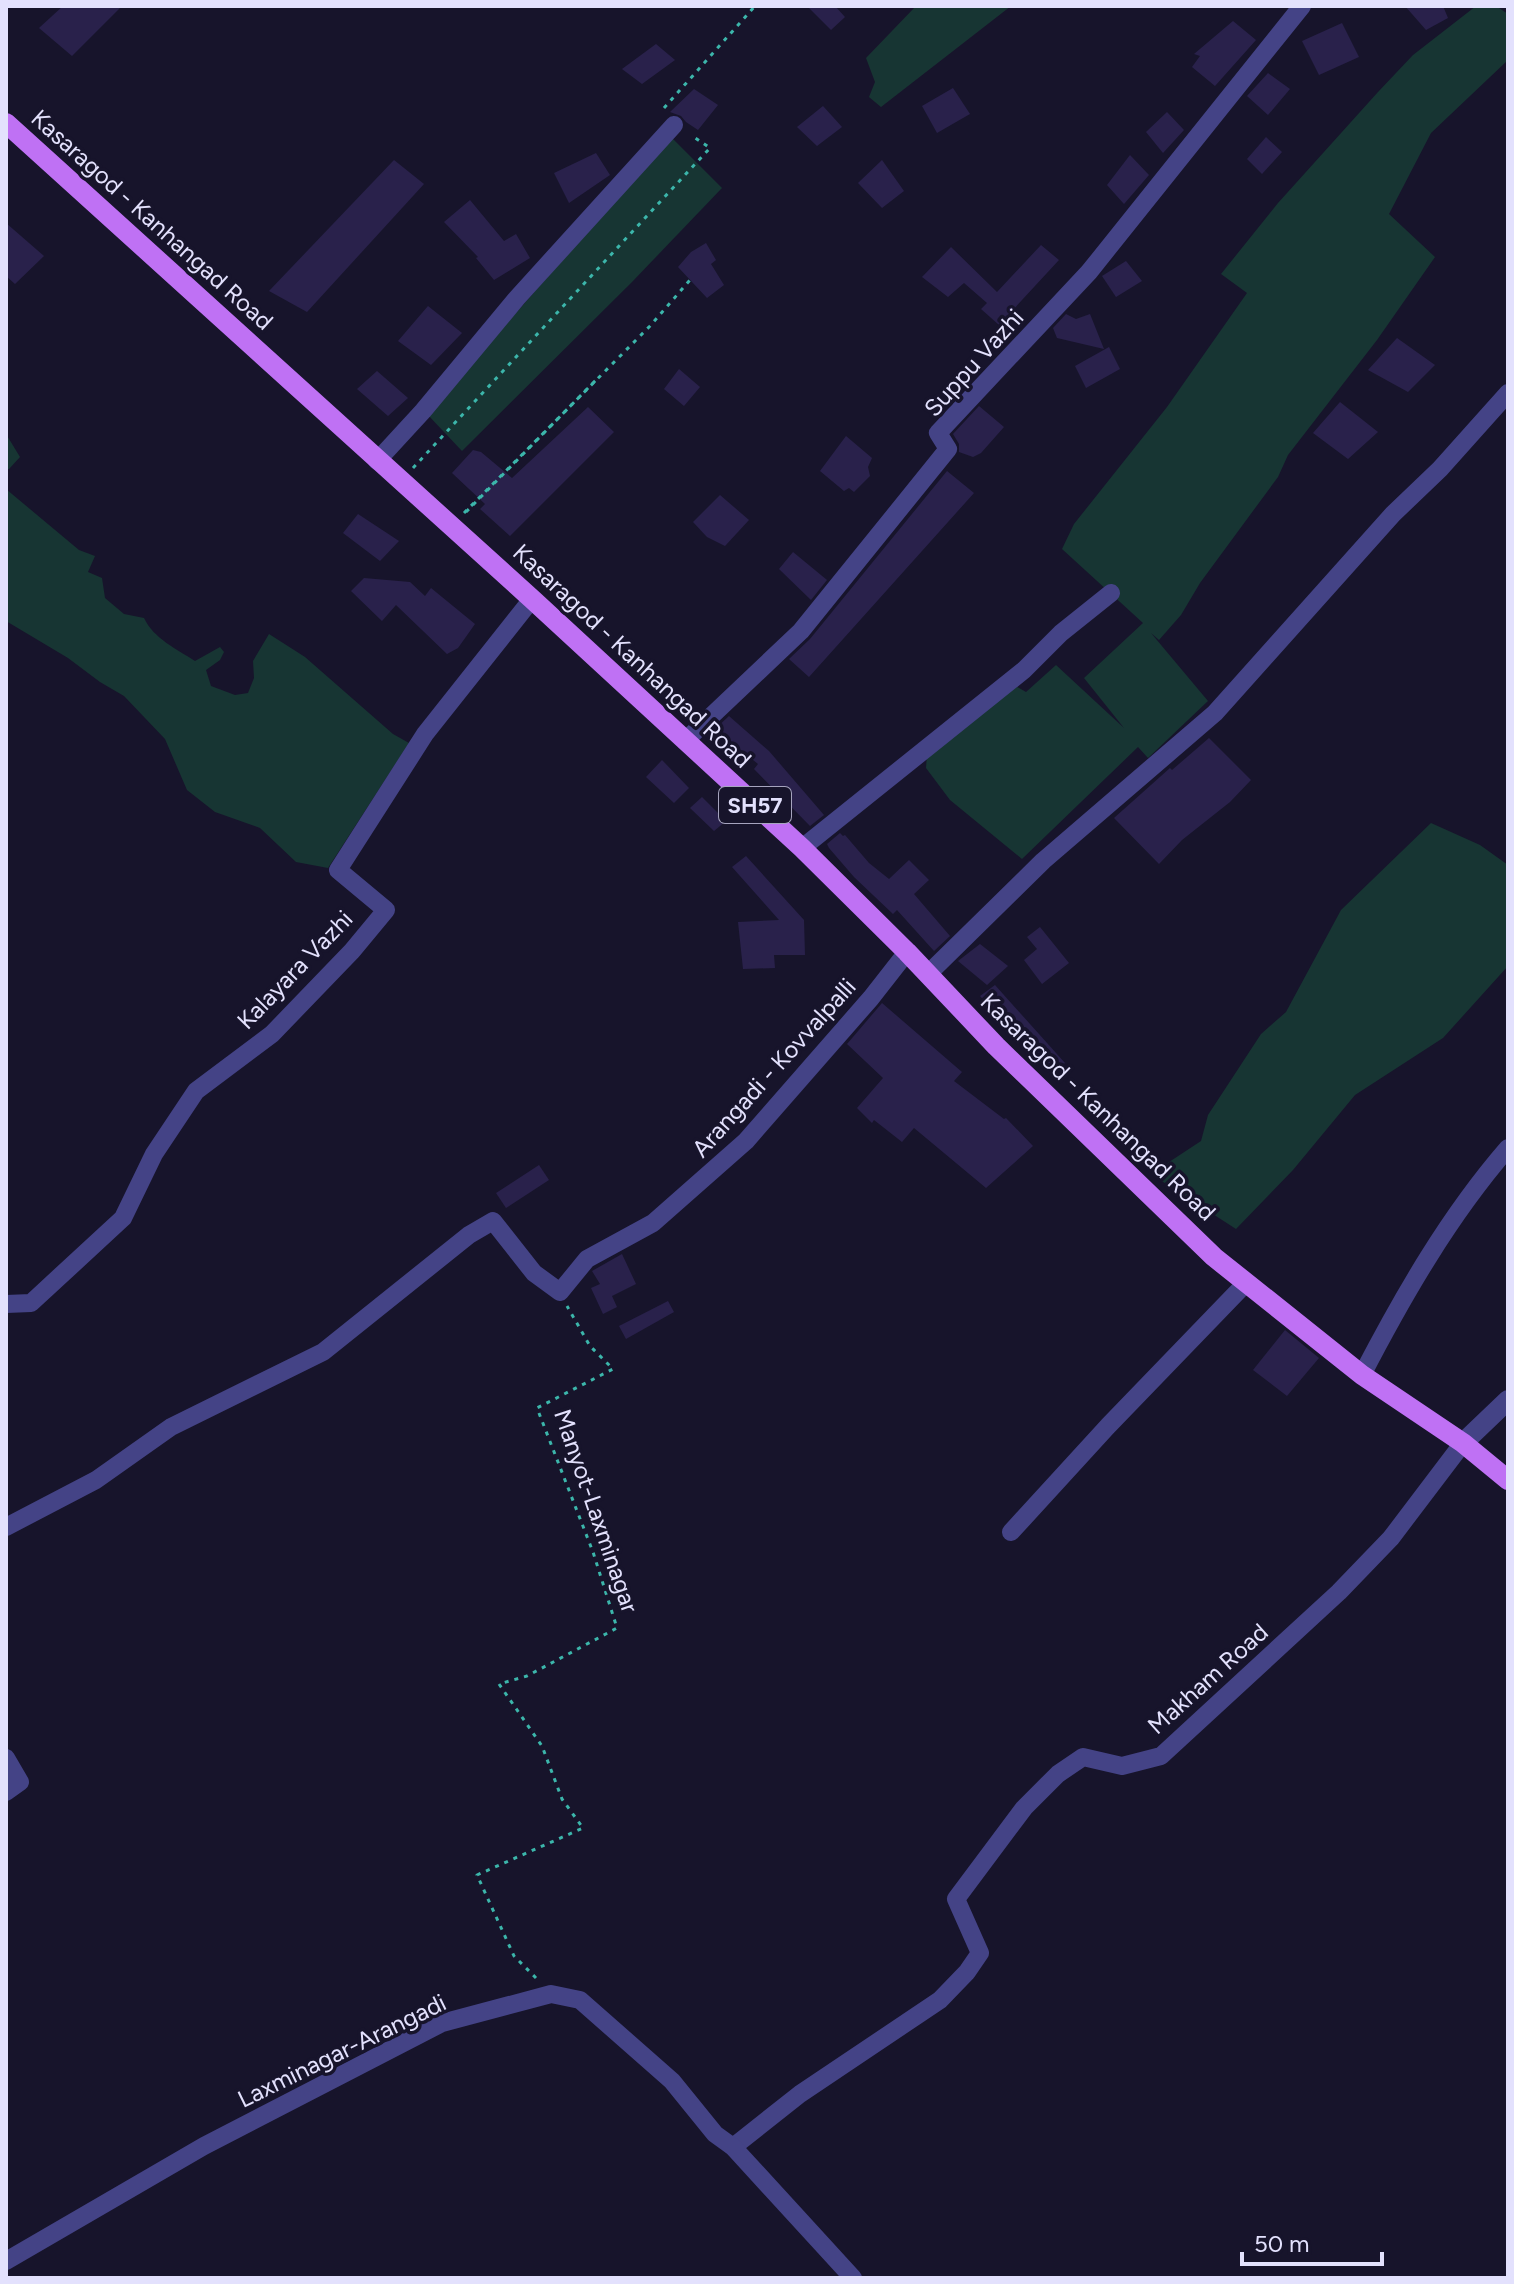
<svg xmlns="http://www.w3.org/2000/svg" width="1514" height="2284" viewBox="0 0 1514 2284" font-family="Figtree,sans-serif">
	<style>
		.green { fill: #173533 }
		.building { fill: #29214b }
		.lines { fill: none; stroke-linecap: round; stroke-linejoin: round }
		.path { stroke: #3cb6ab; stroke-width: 3; stroke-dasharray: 4 6; stroke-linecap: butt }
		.minor { stroke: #444386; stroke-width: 18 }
		.tertiary { stroke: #444386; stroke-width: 20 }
		.primary { stroke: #bf71f4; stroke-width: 20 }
		.labels { text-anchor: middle; stroke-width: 7; stroke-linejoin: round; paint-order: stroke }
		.shield { fill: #17142b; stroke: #a6a4be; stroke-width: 2 }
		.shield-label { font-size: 22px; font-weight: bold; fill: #e3e1fd }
		.street-label { font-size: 24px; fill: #e3e1fd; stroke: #17142b }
	</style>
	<rect width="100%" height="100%" fill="#17142b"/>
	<!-- green -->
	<g class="green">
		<polygon points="916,6 1011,6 881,107 869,97 875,82 866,58"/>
		<polygon points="1476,6 1496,6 1508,14 1508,60 1431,133 1389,214 1435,257 1377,340 1288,455 1278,477 1200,583 1181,615 1159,640 1151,633 1208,701 1148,758 1138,747 1022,859 950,800 926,768 927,754 1014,685 1026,692 1056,665 1124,728 1084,678 1143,623 1062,549 1074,524 1167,407 1247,293 1221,274 1278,203 1378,92 1413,55"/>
		<polygon points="671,137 722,188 632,282 462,451 427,414"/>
		<polygon points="6,434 20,457 9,469 6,469"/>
		<path d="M6,489L79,550L95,556L88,572L102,578L105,598L124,614L144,618C154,639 177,649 195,661L220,647L224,652L220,660L206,670L211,686L235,695L248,693L254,678L253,661L269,634L305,657L393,734L409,743L328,868L296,862L260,828L215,812L187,790L165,739L124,696L100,682L68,658L6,621Z"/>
		<polygon points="1431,823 1480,845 1508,865 1508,966 1443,1038 1355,1095 1293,1170 1236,1229 1157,1178 1163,1166 1201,1141 1208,1115 1261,1034 1286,1012 1341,910"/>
	</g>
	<!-- building -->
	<g class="building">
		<polygon points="63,6 122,6 72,56 39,28"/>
		<polygon points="807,6 835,6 845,17 831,30"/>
		<polygon points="1405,6 1443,6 1448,18 1426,30"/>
		<polygon points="1233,21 1256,40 1215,86 1192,67 1200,56 1194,54"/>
		<polygon points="1342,23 1359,57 1319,75 1302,41"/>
		<polygon points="656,44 675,60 642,84 622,69"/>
		<polygon points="1268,73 1290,89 1268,115 1247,96"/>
		<polygon points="953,88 970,114 937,133 922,106"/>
		<polygon points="694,89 718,105 698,130 686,122 681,116 670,112"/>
		<polygon points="823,106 842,127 817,146 797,127"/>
		<polygon points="1167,112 1184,130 1163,153 1146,132"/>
		<polygon points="1266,137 1282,152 1262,174 1247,159"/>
		<polygon points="596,153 610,175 569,203 554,173"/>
		<polygon points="1130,155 1149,175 1124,204 1107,185"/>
		<polygon points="394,160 424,184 307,312 269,291"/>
		<polygon points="882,160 904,191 882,208 858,183"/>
		<polygon points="470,200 504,241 516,234 530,258 494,280 476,258 478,257 444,222"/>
		<polygon points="6,223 44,256 15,284 6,276"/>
		<polygon points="706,243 716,260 711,264 724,285 707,298 678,267 691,252"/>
		<polygon points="1041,245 1059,260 999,325 981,309 987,303 964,283 948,297 922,277 951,247 997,292"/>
		<polygon points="1126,261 1142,281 1116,297 1102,276"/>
		<polygon points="428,306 462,333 431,365 398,341"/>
		<polygon points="1066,314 1076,319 1090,314 1104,349 1057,338 1053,328"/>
		<polygon points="1397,338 1435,365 1408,392 1368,370"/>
		<polygon points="1109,347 1120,369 1086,388 1075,366"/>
		<polygon points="679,369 700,387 684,406 664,389"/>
		<polygon points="377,371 408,398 388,416 357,389"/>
		<polygon points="1340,402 1378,432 1348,459 1313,433"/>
		<polygon points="979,406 1004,427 981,453 973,457 959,452 959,444 953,434"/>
		<polygon points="588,407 614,432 510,536 480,509 485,504 452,473 473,450 481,452 512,478"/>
		<polygon points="846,436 872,458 868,467 870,476 854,492 849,488 844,491 820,471"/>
		<polygon points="947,471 974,493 809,677 789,659 810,639"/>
		<polygon points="720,495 749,520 725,546 707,537 693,522"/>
		<polygon points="358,514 399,541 380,561 343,533"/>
		<polygon points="793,552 827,580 811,600 779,569"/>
		<polygon points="364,578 410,582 425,596 431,588 475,624 458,648 447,654 396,605 382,621 351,591"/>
		<polygon points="729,716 769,751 824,815 810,826 754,769 758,764 715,729"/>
		<polygon points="1209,738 1251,780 1230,802 1182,840 1159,864 1114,818 1170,768 1172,770"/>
		<polygon points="662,760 689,788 674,803 646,777"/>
		<polygon points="702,797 726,821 714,831 690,808"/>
		<polygon points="840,833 843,836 845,835 869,863 889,879 909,860 929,880 914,894 950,936 934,951 897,910 893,914 854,877 829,848 827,844"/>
		<polygon points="746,856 804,920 805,955 774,955 775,968 743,969 738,922 779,920 732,867"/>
		<polygon points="1040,927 1069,963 1042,984 1024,960 1037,949 1027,937"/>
		<polygon points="980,944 1008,966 987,985 958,961"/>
		<polygon points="995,985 1065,1063 1051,1074 980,996"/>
		<polygon points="882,1003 962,1072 954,1081 1004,1119 1006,1118 1033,1146 986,1188 914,1128 902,1142 874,1120 872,1123 857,1108 883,1078 847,1044"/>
		<polygon points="539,1165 549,1180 506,1208 496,1193"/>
		<polygon points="622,1254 636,1284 612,1296 617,1307 603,1314 591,1288 600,1284 592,1271"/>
		<polygon points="668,1301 674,1312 626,1339 619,1326"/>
		<polygon points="1285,1330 1319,1358 1287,1396 1253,1370"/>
	</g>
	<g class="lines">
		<!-- path -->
		<g class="path">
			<polyline points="664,108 755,6"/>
			<polyline points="413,468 710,148 691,135"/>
			<polyline points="466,512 597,379"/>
			<polyline points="464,513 650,326 690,280"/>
			<polyline points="536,1978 514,1956 477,1875 583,1828 562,1799 542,1746 499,1684 527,1676 617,1628 593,1552 537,1408 613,1369 590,1346 567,1306"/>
		</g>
		<!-- minor -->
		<g class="minor">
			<polyline points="377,461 423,411 517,298 674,125"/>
			<polyline points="685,741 801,631 948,449 938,433 1089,272 1302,6"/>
			<polyline points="802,848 1024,670 1061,633 1111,593"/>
			<polyline points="928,974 1043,861 1215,713 1393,514 1440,469 1508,393"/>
			<polyline points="6,1304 31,1303 123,1218 154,1154 196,1091 272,1034 352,951 386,910 338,870 425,734 532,599"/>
			<path d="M1362,1375C1403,1296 1449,1216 1508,1148"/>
			<polyline points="6,1527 96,1480 171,1427 323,1352 469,1235 493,1221 534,1273 560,1292 587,1259 653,1223 746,1141 871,998 907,952"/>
			<polyline points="1011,1532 1108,1426 1246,1283"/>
			<polyline points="6,1758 20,1782 6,1792"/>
			<polyline points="733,2147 800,2094 940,2000 967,1972 980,1953 956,1899 1024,1808 1058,1774 1083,1757 1122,1766 1161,1756 1339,1592 1391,1538 1463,1443"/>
			<polyline points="6,2261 204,2146 442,2023 551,1994 580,2000 672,2081 715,2134 733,2147 853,2278"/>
		</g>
		<!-- tertiary -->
		<polyline class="tertiary" points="1463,1443 1508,1400"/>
		<!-- primary -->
		<polyline class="primary" points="6,123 532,599 802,848 907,952 996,1046 1214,1257 1362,1375 1463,1443 1508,1480"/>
	</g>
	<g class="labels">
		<!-- shield labels -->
		<rect class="shield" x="719" y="787" width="72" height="36" rx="6"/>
		<g class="shield-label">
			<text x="755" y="813">SH57</text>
		</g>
		<!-- street labels -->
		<g class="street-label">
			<text transform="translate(152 220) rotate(42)" y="8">Kasaragod - Kanhangad Road</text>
			<text transform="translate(974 363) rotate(-48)" y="8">Suppu Vazhi</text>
			<text transform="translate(632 656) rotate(43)" y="8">Kasaragod - Kanhangad Road</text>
			<text transform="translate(295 970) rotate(-46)" y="8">Kalayara Vazhi</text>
			<text transform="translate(774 1068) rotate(-48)" y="8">Arangadi - Kovvalpalli</text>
			<text transform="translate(1098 1107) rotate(44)" y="8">Kasaragod - Kanhangad Road</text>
			<text transform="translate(596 1511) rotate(71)" y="8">Manyot-Laxminagar</text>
			<text transform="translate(1208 1679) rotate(-42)" y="8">Makham Road</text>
			<text transform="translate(342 2051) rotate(-26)" y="8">Laxminagar-Arangadi</text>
		</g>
	</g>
	<!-- border -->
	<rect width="1514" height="2284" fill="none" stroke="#e3e1fd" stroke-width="16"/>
	<!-- scale -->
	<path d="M1242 2252v12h140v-12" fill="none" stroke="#e3e1fd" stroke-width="4"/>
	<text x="1254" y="2252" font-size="24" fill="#e3e1fd" stroke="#17142b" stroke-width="6" paint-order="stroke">50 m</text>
</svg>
